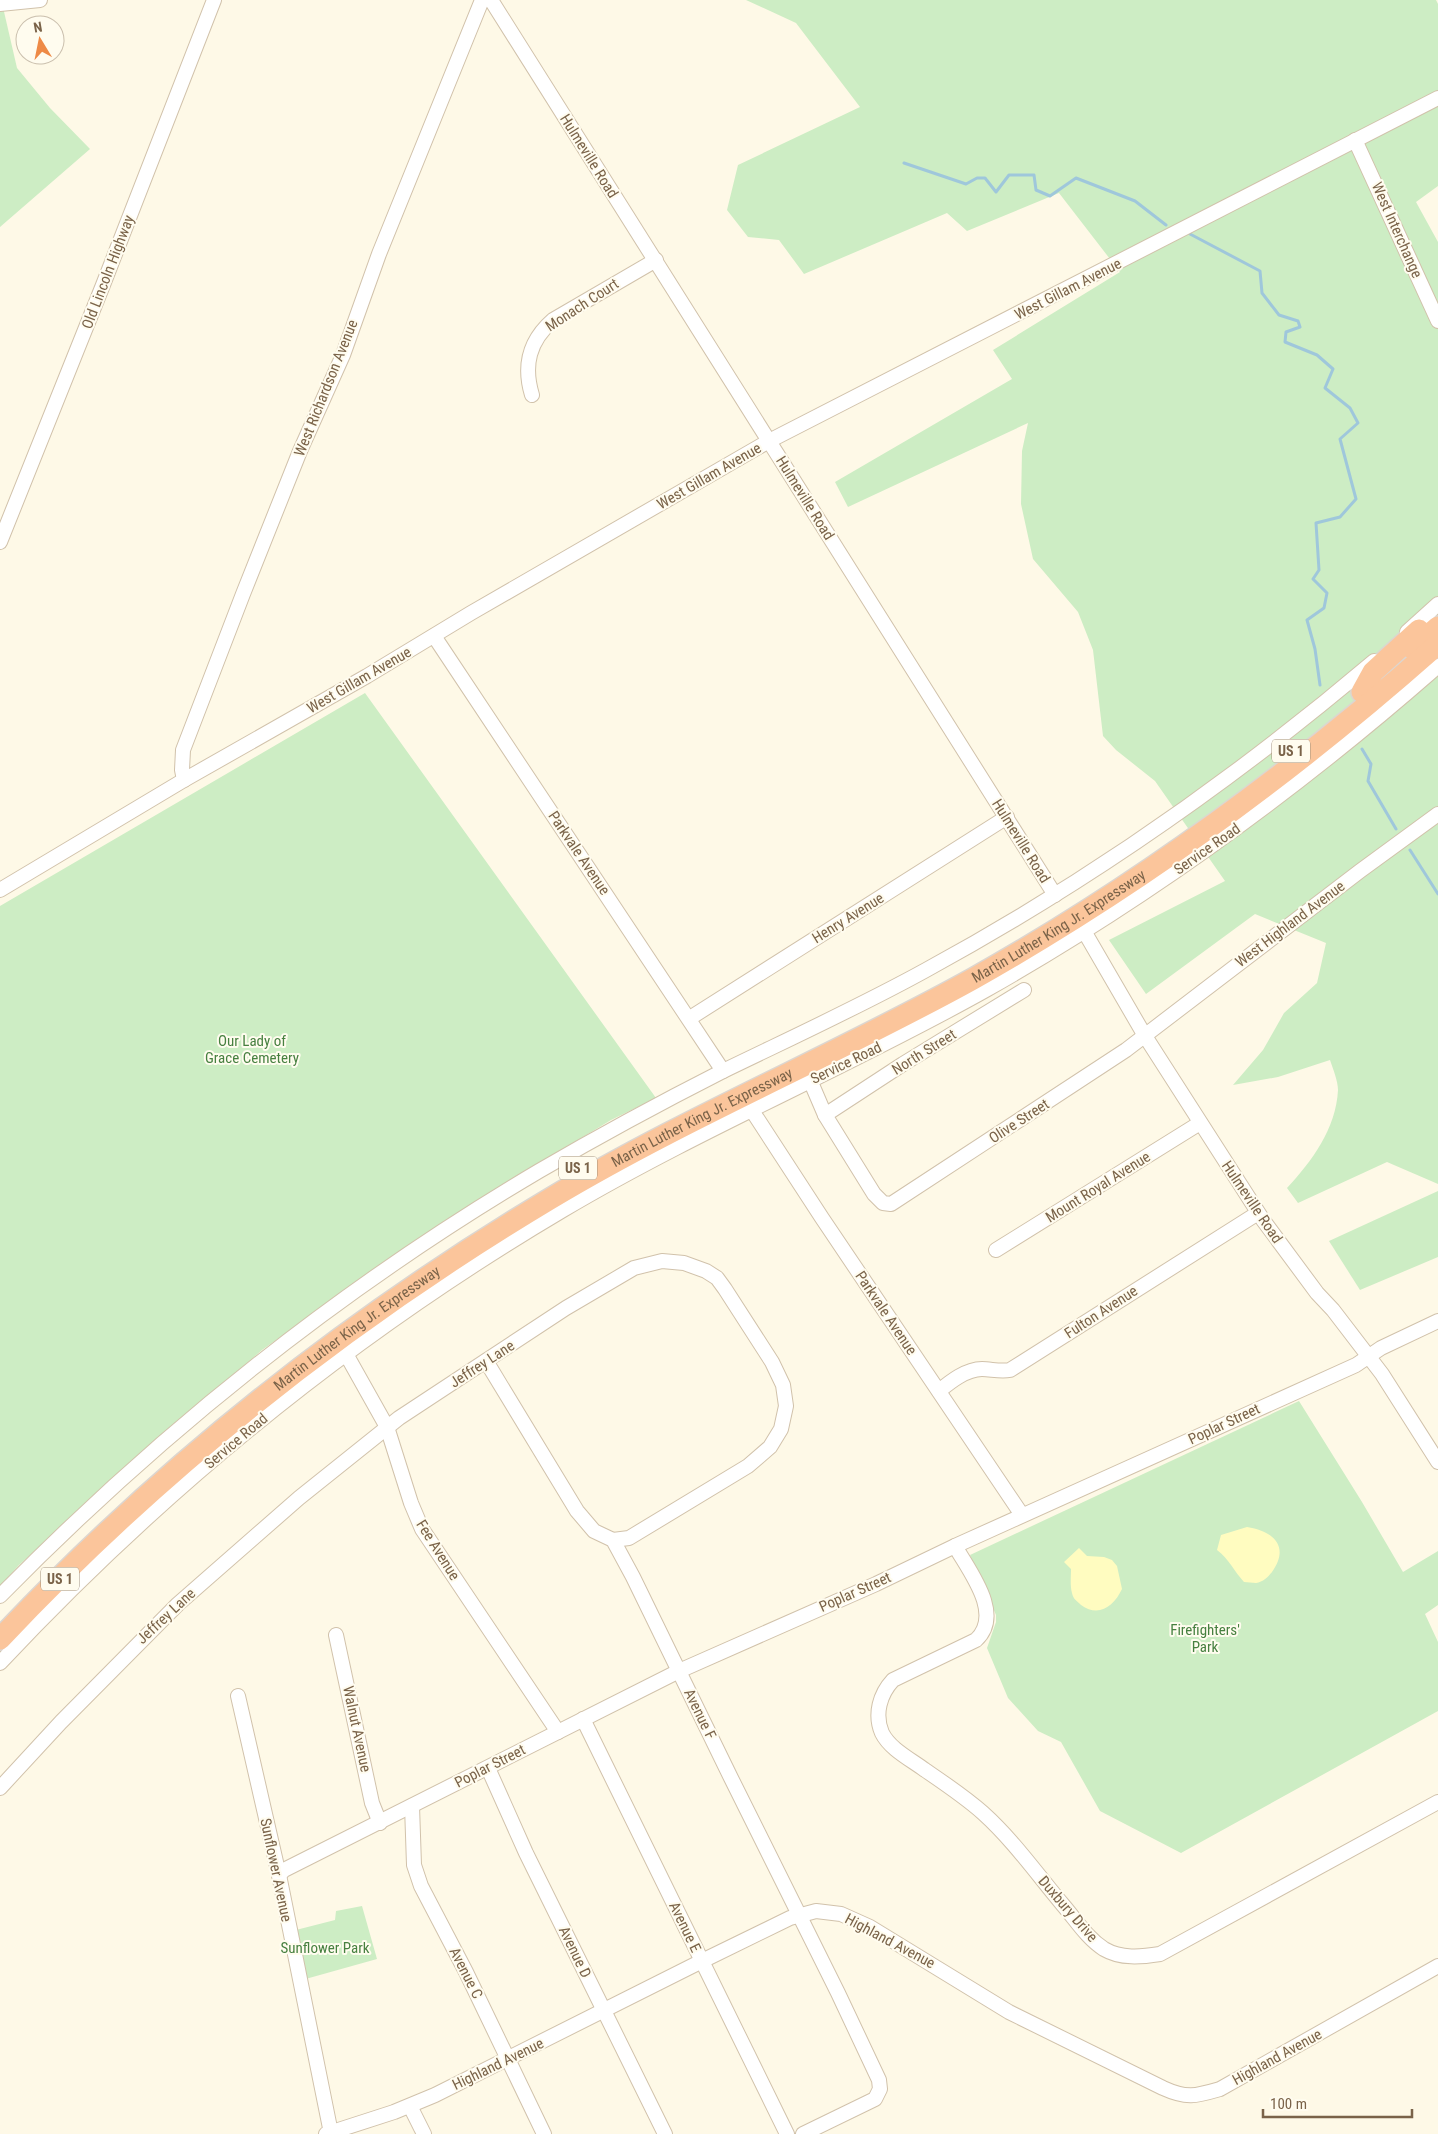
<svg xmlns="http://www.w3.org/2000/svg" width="1438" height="2134" viewBox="0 0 1438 2134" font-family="'Roboto Condensed',sans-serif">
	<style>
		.green { fill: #cdedc4 }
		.sand { fill: #fffcc0 }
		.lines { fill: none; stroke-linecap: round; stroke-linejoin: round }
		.stream { stroke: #9fc7db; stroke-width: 3 }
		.minor-casing { stroke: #d1c2ab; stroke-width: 16 }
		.highway-casing { stroke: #dcd6d0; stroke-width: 24 }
		.minor { stroke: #fff; stroke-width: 14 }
		.highway { stroke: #fbc59b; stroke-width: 21 }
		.labels { text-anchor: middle; stroke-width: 4; stroke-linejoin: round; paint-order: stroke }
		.shield { fill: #fffcef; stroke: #a2917b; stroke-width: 1 }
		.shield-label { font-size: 14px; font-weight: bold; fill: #7a6349 }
		.street-label { font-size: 15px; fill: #7a6349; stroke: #fffcef }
		.park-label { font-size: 15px; fill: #478040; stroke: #fffcef }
	</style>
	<rect width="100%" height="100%" fill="#fef9e7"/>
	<!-- green -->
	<g class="green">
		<path d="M746,0H1436L1438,4V186L1416,202L1438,242V1184L1387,1162L1298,1203L1287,1188C1312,1161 1336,1129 1338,1090C1338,1081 1333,1069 1330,1060L1278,1077L1233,1085L1263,1050L1284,1013L1317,983L1326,943L1255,914L1146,994L1109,940L1225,881L1155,781L1116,750L1103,736L1093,650L1078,612L1033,559L1021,504L1022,451L1028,423L848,507L835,482L1012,379L993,350L1120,272L1059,193L967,231L947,213L804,274L779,240L748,237L727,210L738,165L860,107L796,23Z"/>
		<polygon points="2,3 17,68 50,108 90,149 0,227 0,4"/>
		<polygon points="365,693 656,1098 611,1120 446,1220 262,1350 103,1489 19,1565 0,1586 0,906"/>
		<polygon points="1438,1191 1438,1257 1360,1290 1329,1241"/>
		<polygon points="1299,1401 1362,1502 1403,1572 1438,1551 1438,1605 1425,1614 1438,1642 1438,1711 1181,1853 1100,1811 1061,1742 1038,1731 1008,1698 987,1648 996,1622 996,1615 970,1555"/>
		<polygon points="362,1906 377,1959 302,1980 292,1931 335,1920 336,1911"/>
	</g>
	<!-- sand -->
	<g class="sand">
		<path d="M1247,1527C1274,1531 1290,1547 1272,1572C1268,1577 1263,1582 1256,1583C1252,1583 1248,1582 1244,1582C1234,1571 1229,1559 1217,1550L1221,1535Z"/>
		<path d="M1079,1548L1087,1556L1104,1557L1112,1560L1117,1566L1122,1589C1114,1606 1099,1618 1081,1605C1077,1601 1073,1599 1072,1593C1070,1586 1071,1576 1071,1569L1064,1562Z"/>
	</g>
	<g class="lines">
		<!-- stream -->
		<g class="stream">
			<polyline points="904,163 966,184 977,178 985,178 996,192 1009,175 1034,175 1036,190 1050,196 1076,178 1135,201 1166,225"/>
			<polyline points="1190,234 1260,271 1262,293 1279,315 1298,321 1300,327 1286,332 1285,342 1317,355 1333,369 1325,388 1350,408 1358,423 1340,439 1356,499 1340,517 1316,523 1319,570 1313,579 1327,593 1324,608 1307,620 1315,649 1320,685"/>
			<polyline points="1362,749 1371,764 1368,781 1396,829"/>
			<polyline points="1410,850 1438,894"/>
		</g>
		<defs>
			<g id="minor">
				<polyline points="491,0 1055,895"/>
				<polyline points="0,4 40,0"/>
				<polyline points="1355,140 1438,321"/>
				<path d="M532,395C523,365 529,341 553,320L656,260"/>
				<polyline points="0,542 103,285 214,0"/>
				<polyline points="1407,632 1438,604"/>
				<polyline points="434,636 723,1071"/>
				<polyline points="184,780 182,770 183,750 243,594 300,451 343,355 379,254 482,0"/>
				<polyline points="0,890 184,780 367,676 471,613 769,441 1438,98"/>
				<polyline points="1084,931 1145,1036 1263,1220 1317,1293 1333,1310 1382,1374 1438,1462"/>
				<polyline points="690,1018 1007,817"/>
				<polyline points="810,1080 825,1115 874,1194 883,1203 891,1204 1126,1050 1360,871 1438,814"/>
				<polyline points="751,1109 822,1218 1022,1515"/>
				<polyline points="825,1115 903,1064 1024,990"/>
				<polyline points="996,1250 1200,1123"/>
				<polyline points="346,1354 387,1427 411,1503 422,1529 558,1732"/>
				<polyline points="486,1361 577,1511 594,1531 613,1540 633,1577 731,1778 838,1993 879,2080 880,2089 875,2099 803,2134"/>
				<path d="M939,1391C950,1382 966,1369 982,1369C991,1369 1000,1372 1010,1370L1258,1213"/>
				<path d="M955,1546C969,1571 1004,1614 976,1640L893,1680C880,1694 874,1714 882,1733C890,1749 910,1759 925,1770C944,1783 965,1797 983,1813C1013,1840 1037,1874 1063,1905C1076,1920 1087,1938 1104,1949C1121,1959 1141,1957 1160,1954L1438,1802"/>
				<path d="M0,1596C161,1432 341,1288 539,1171C599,1136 660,1103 723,1071C791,1038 859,1007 926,970C1086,883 1235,779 1374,661"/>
				<polyline points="336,1635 372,1803 380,1823"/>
				<path d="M0,1663C165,1487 355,1333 563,1210C700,1129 847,1068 986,990C1148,898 1298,789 1438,666"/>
				<polyline points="238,1696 279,1875 331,2133"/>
				<polyline points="583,1719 787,2134"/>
				<polyline points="488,1768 526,1853 665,2134"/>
				<polyline points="0,1788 61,1722 178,1604 299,1498 399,1418 566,1308 634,1268 662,1261 684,1263 706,1271 717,1278 725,1289 772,1362 783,1385 786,1406 781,1429 770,1447 748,1466 629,1538 613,1540"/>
				<polyline points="412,1806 414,1865 421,1886 466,1972 544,2134"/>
				<polyline points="279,1875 284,1870 679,1671 876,1584 955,1546 1356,1365 1381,1348 1438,1321"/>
				<polyline points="410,2106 424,2134"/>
				<path d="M326,2134L394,2112L435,2095L702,1961L790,1918L816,1911L841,1914L870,1927L1009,2012L1163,2088C1187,2099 1196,2096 1220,2089L1438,1966"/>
			</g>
			<g id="highway">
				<polyline points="1413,649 1438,627"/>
				<polyline points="1362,692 1373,672 1419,630"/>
				<path id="s1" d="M0,1639C161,1468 348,1320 550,1199C687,1117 834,1056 973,979C1140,885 1295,771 1438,644"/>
			</g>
		</defs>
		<!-- minor casing -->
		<use href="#minor" class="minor-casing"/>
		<!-- highway casing -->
		<use href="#highway" class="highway-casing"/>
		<!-- minor -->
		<use href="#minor" class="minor"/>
		<!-- highway -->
		<use href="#highway" class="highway"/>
	</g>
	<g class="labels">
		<!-- shield labels -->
		<g class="shield">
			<rect x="1272" y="739.5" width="38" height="23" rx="4"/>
			<rect x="559" y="1156.5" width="38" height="23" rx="4"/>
			<rect x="41" y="1567.5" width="38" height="23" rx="4"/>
		</g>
		<g class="shield-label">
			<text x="1291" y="756">US 1</text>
			<text x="578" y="1173">US 1</text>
			<text x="60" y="1584">US 1</text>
		</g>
		<!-- street labels -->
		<g class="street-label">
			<text transform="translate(589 156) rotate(58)" y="5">Hulmeville Road</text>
			<text transform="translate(1397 230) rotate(66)" y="5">West Interchange</text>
			<text transform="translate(108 272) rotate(-69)" y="5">Old Lincoln Highway</text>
			<text transform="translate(1068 289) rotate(-27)" y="5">West Gillam Avenue</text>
			<text transform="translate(582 305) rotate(-33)" y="5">Monach Court</text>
			<text transform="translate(326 388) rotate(-68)" y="5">West Richardson Avenue</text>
			<text transform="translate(709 476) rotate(-30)" y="5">West Gillam Avenue</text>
			<text transform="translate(805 498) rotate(58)" y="5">Hulmeville Road</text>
			<text transform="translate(359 680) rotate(-30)" y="5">West Gillam Avenue</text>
			<text transform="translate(1021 841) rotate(58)" y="5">Hulmeville Road</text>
			<text transform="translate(1207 849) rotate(-35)" y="5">Service Road</text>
			<text transform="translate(579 853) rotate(56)" y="5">Parkvale Avenue</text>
			<text transform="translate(848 918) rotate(-32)" y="5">Henry Avenue</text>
			<text transform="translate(1290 924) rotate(-37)" y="5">West Highland Avenue</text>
			<text dy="5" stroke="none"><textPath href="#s1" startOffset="1284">Martin Luther King Jr. Expressway</textPath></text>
			<text transform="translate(924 1052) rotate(-32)" y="5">North Street</text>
			<text transform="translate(846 1063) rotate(-26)" y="5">Service Road</text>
			<text dy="5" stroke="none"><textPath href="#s1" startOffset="879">Martin Luther King Jr. Expressway</textPath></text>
			<text transform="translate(1019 1121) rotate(-33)" y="5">Olive Street</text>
			<text transform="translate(1098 1187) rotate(-32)" y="5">Mount Royal Avenue</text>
			<text transform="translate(1252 1202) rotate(56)" y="5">Hulmeville Road</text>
			<text transform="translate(1101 1312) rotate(-33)" y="5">Fulton Avenue</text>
			<text transform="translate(886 1313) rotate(56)" y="5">Parkvale Avenue</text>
			<text dy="5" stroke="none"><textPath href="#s1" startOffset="474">Martin Luther King Jr. Expressway</textPath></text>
			<text transform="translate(482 1364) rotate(-33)" y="5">Jeffrey Lane</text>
			<text transform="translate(1224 1424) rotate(-25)" y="5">Poplar Street</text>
			<text transform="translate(236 1441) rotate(-40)" y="5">Service Road</text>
			<text transform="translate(438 1550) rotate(58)" y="5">Fee Avenue</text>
			<text transform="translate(855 1592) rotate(-24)" y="5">Poplar Street</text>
			<text transform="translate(166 1616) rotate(-43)" y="5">Jeffrey Lane</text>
			<text transform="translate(700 1714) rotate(64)" y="5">Avenue F</text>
			<text transform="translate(357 1729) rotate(78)" y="5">Walnut Avenue</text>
			<text transform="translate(490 1766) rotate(-27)" y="5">Poplar Street</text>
			<text transform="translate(276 1870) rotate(78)" y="5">Sunflower Avenue</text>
			<text transform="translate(1068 1909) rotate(49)" y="5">Duxbury Drive</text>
			<text transform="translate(685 1927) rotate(64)" y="5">Avenue E</text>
			<text transform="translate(890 1941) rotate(28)" y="5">Highland Avenue</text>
			<text transform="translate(575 1952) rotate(64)" y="5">Avenue D</text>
			<text transform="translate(466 1973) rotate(63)" y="5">Avenue C</text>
			<text transform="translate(1277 2057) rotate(-29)" y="5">Highland Avenue</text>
			<text transform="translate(498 2064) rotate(-26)" y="5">Highland Avenue</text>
		</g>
		<!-- park labels -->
		<g class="park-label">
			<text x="252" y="1046">Our Lady of<tspan x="252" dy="17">Grace Cemetery</tspan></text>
			<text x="1205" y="1635">Firefighters'<tspan x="1205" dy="17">Park</tspan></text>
			<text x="325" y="1953">Sunflower Park</text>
		</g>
	</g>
	<!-- north arrow -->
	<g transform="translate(40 40) rotate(350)"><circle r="24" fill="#fffcef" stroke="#cabfad"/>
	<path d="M0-4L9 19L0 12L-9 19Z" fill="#ee8a46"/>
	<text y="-8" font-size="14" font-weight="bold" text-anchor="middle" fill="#7a6349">N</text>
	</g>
	<!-- scale -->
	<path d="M1263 2109v8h149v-8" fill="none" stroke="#7a6349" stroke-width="2.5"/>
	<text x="1270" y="2109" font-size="15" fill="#7a6349" stroke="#fffcef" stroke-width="4" paint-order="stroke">100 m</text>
</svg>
